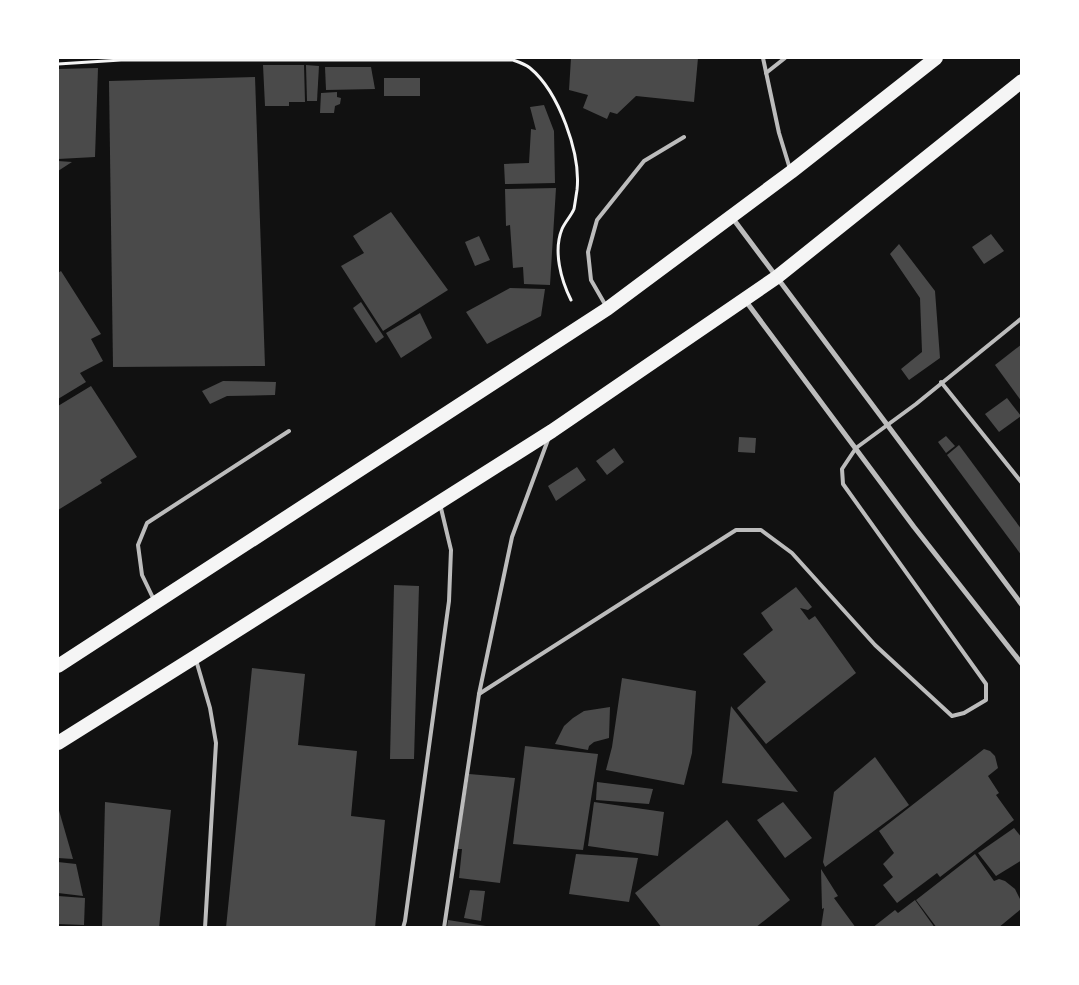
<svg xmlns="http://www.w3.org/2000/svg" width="1079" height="985" viewBox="0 0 1079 985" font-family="'Alegreya Sans',sans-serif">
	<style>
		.building { fill: #4a4a4a }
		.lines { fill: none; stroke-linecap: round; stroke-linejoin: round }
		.path { stroke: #f5f5f5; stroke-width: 3 }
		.service { stroke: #bcbcbc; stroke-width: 4 }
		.minor { stroke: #bcbcbc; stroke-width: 5 }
		.trunk { stroke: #f5f5f5; stroke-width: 14 }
	</style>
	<rect width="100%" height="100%" fill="#111"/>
	<!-- building -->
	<g class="building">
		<polygon points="571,58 698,58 694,102 636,96 617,114 610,112 607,119 583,108 588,95 569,90"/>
		<polygon points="263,65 304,65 305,102 289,102 289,106 265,106"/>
		<polygon points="306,65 319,66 317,101 307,101"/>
		<polygon points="325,67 371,67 375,89 326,90"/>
		<polygon points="98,68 95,157 58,159 58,69"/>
		<polygon points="255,77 265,366 113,367 109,81"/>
		<rect x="384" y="78" width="36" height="18"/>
		<polygon points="337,92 337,97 341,98 340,104 335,106 334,113 320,113 321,93"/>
		<polygon points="544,105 554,131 555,183 505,184 504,164 529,163 531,129 536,130 530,107"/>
		<polygon points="58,161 72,162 58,171"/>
		<polygon points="556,188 550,285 524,284 523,267 513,268 510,225 506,226 505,189"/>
		<polygon points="391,212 448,290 383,331 341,266 364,253 353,236"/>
		<polygon points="991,234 1004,251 984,264 972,247"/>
		<polygon points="479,236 490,260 475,266 465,242"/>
		<polygon points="899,244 935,291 940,358 909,380 901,369 922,352 920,298 890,254"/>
		<polygon points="61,271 101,334 91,339 103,361 80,373 86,382 58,399 58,273"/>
		<polygon points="510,288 545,289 541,316 487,344 466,312"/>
		<polygon points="361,302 384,337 376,343 353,308"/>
		<polygon points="420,313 432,338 401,358 386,333"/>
		<polygon points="1022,344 1022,402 995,365"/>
		<polygon points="223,381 276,382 275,395 227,396 210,404 202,391"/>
		<polygon points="91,386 137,457 100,480 102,483 58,510 58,406"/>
		<polygon points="1007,398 1021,416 999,432 985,414"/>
		<polygon points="946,436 955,446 946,453 938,442"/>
		<polygon points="739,437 756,438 755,453 738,452"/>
		<polygon points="959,445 1022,530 1022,556 947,455"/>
		<polygon points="614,448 624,462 607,475 596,461"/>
		<polygon points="577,467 586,480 556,501 548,486"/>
		<polygon points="394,585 419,586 414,759 390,759"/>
		<polygon points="796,587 812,607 808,610 800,608 809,620 815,616 856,673 766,744 737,708 766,682 743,654 773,630 761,613"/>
		<polygon points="252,668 305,674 298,745 357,751 351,816 385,820 375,928 226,928"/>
		<polygon points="622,678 696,691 692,753 684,785 606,770 612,747"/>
		<polygon points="731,706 798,792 722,783"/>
		<polygon points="610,707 609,738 594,742 589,746 588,750 555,744 564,726 573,718 584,711"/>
		<polygon points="525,746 598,754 583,850 513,844"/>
		<polygon points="984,749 990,751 995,756 998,768 988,776 999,793 996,795 1014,820 940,877 937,873 897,903 883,885 893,877 883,864 894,853 879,831"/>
		<polygon points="875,757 909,805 825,867 823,862 834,792"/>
		<polygon points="469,774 515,778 500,883 459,878 462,849 457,849"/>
		<polygon points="597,782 653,789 649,804 596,800"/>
		<polygon points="105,802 171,810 159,928 102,928"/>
		<polygon points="594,802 664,812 658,856 588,846"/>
		<polygon points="783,802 812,838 785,858 757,820"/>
		<polygon points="58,807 73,859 58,858"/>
		<polygon points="727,820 790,900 755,928 662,928 635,893"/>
		<polygon points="1014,828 1022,838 1022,860 996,876 978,853"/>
		<polygon points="576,854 638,858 629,902 569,894"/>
		<polygon points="975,854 994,881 999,879 1005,881 1015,889 1020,899 1021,909 998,928 937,928 916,900"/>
		<polygon points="58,862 76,864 83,896 58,893"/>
		<polygon points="821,869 838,896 834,898 856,928 821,928 824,908 822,909"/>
		<polygon points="470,890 485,891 481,921 464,918"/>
		<polygon points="58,896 85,898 84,925 58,924"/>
		<polygon points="915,900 935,928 872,928 895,910 898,913"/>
		<polygon points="448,920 486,926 485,928 447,928"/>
	</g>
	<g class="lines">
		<!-- path -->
		<path class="path" d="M58,64L121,60H513C519,62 525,64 530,68C559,92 581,154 577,190C576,196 575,204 574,209C571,216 565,222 562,229C553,251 561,280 571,300"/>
		<!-- service -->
		<g class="service">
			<polyline points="763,58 779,133 790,169"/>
			<polyline points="766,73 785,58"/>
			<polyline points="606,306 591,280 588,252 597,220 644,161 684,137"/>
			<polyline points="941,382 1022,483"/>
			<polyline points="154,600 142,575 138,545 147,523 289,431"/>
			<polyline points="196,660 210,708 216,743 205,928"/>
			<polyline points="479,694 736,530 761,530 792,553 875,645 952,716 964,713 986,700 986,684 843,484 842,469 856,448 916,404 1022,318"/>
			<polyline points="403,928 405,921 449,601 451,550 440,504"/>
			<polyline points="444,928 479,694 512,537 549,437"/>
		</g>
		<!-- minor -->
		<g class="minor">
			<polyline points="731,216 1022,605"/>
			<polyline points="745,300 914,527 1022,664"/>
		</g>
		<!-- trunk -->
		<g class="trunk">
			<polyline points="58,666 607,309 791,172 936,58"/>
			<polyline points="58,743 195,657 552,431 777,277 1022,81"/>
		</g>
	</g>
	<!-- border -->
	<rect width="1079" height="985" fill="none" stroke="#ffffff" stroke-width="118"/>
</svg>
